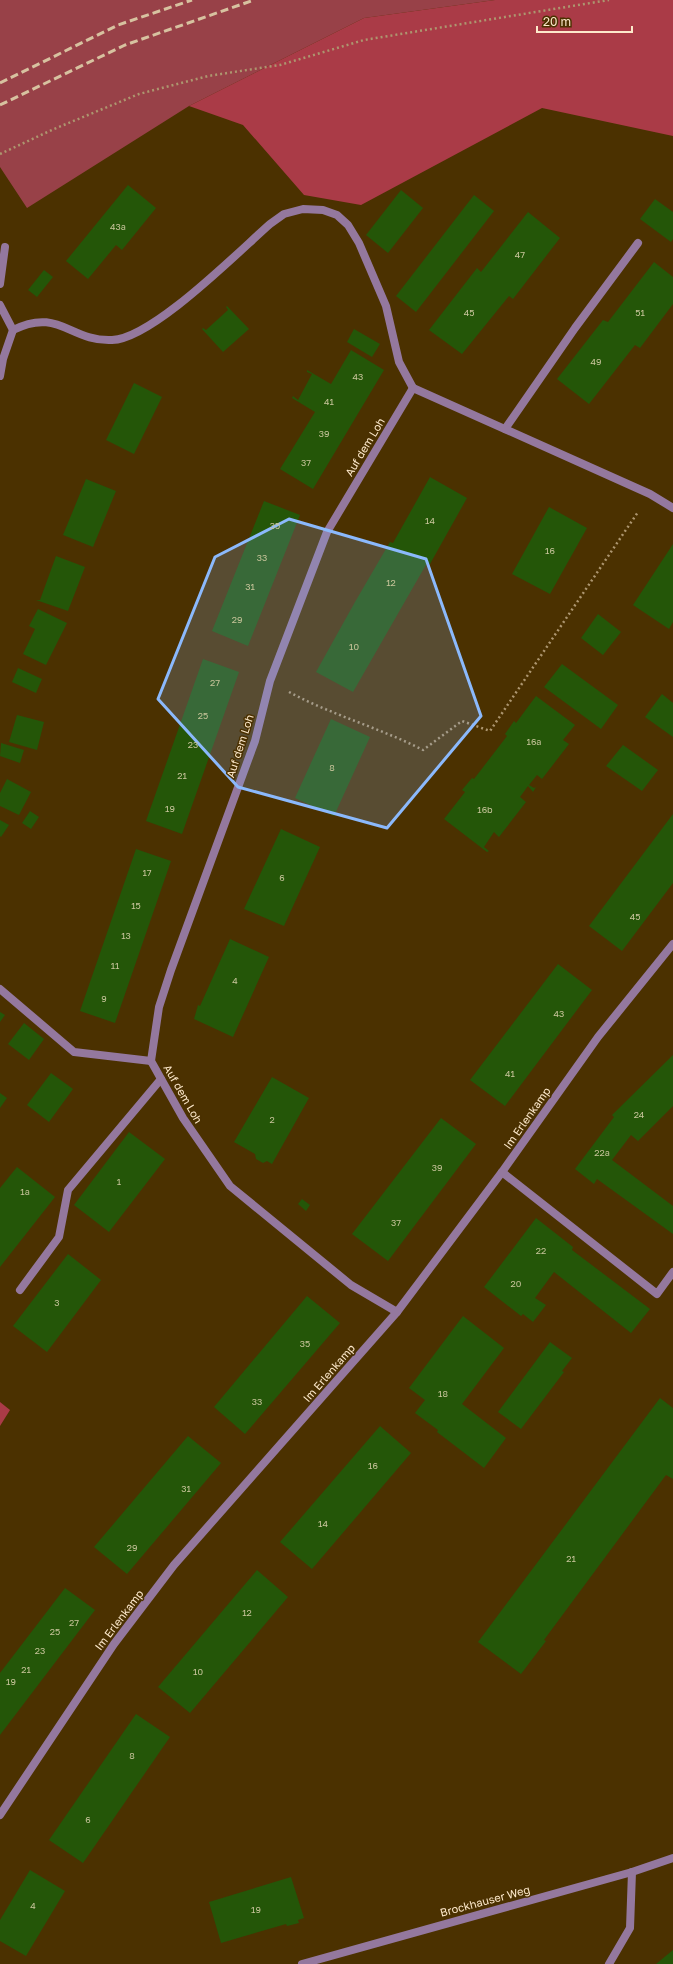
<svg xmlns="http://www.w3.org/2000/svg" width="673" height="1964" viewBox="0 0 673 1964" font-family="'Golos Text',sans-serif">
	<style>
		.green { fill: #984148 }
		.forest { fill: #aa3b47 }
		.building { fill: #245608 }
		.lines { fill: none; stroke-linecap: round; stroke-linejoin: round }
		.path { stroke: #ad966f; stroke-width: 2.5; stroke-dasharray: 2 3; stroke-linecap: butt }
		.lane { stroke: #94789e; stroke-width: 8 }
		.street { stroke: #94789e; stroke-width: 8 }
		.rail { stroke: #d7c2a0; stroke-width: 3; stroke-dasharray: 8 4; stroke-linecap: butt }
		.marked { fill: #8bb9fc; fill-opacity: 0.2; stroke: #8bb9fc; stroke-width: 3; stroke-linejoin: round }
		.labels { text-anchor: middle; stroke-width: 3; stroke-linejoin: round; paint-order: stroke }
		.number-label { font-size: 9px; fill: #c7c49a }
		.street-label { font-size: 11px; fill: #fde9cb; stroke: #4b3100 }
	</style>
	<rect width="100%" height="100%" fill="#4b3100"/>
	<!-- green -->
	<polygon class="green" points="0,0 495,0 364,18 189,106 27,208 0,167"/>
	<!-- forest -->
	<g class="forest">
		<polygon points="495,0 673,0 673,136 542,108 361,205 304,195 243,125 189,106 364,18"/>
		<polygon points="0,1402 10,1410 0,1426"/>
	</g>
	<!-- building -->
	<g class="building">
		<polygon points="128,185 156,208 122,250 116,245 88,279 66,261"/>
		<polygon points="401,190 423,208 388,253 366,235"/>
		<polygon points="474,195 494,211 416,312 396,296"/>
		<polygon points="655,199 673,212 673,239 671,242 640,219"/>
		<polygon points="528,212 560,238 513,299 509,296 462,354 429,330 477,268 481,272"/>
		<polygon points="654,262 673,277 673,304 640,348 635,345 589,404 557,379 603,320 608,322"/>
		<polygon points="44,270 53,277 37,297 28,290"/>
		<polygon points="227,306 249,329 223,352 202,329 203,328 206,330 228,310 226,307"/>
		<polygon points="354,329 380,344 372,357 347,342"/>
		<polygon points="351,350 384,370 313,489 280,469 315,412 292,398 293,396 298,400 312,374 307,372 307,370 331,384"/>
		<polygon points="134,383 162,397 134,454 106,440"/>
		<polygon points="430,477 467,498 430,564 427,563 353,692 316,672 355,602 390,542 393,543"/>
		<polygon points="86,479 116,491 93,547 63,535"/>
		<polygon points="264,501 300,515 248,646 212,631"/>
		<polygon points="549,507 587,528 550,594 512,574"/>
		<polygon points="673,544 673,622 669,629 633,605"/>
		<polygon points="56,556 85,567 68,611 36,600 40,600"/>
		<polygon points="38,609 67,623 46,665 23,654 35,629 29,626"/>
		<polygon points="598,614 621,632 603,655 581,638"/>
		<polygon points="203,659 239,672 182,834 146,821"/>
		<polygon points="562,664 618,705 601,729 544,687"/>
		<polygon points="18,668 42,679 36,693 12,682"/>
		<polygon points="662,694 673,703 673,737 645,717"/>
		<polygon points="536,696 575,725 563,740 569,744 542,779 537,775 529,785 534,788 536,787 533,792 528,786 520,797 526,802 499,837 494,832 484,847 489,851 487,852 444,819 465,792 462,790 472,778 474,779 507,736 505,734 514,721 516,723"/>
		<polygon points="17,715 44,722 37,750 9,742"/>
		<polygon points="331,719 370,737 334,816 295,798"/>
		<polygon points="1,743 24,750 20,763 0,756"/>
		<polygon points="623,745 658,770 642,791 606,766"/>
		<polygon points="7,779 31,792 19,815 0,806 0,793"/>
		<polygon points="30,811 39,817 31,829 22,823"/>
		<polygon points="673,814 673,883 622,951 589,926"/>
		<polygon points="0,820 9,825 1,837 0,836"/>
		<polygon points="281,829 320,847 284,926 244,909"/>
		<polygon points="136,849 171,861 115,1023 80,1011"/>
		<polygon points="230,939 269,957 233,1037 194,1019 198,1005 200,1006"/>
		<polygon points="558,964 592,990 505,1106 470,1080"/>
		<polygon points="0,1012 5,1015 0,1022"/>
		<polygon points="24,1023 44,1039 29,1060 8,1044"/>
		<polygon points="673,1055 673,1106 638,1141 631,1135 612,1160 673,1206 673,1234 597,1179 594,1184 575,1169 614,1117 612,1115"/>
		<polygon points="51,1073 73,1089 49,1122 27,1105"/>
		<polygon points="272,1077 309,1098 272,1164 267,1161 263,1163 256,1159 255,1154 234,1142"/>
		<polygon points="0,1093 7,1098 0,1108"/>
		<polygon points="441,1118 476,1144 388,1261 352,1234"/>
		<polygon points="129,1132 165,1159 109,1232 74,1205"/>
		<polygon points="17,1167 55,1197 0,1267 0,1188"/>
		<polygon points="302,1199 310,1205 306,1211 298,1204"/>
		<polygon points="536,1218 573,1247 572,1250 650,1309 631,1333 554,1272 535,1298 546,1305 533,1322 523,1314 521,1316 484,1287"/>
		<polygon points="68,1254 101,1280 47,1352 13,1326"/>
		<polygon points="307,1296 340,1323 245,1434 214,1407"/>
		<polygon points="463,1316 504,1348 462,1404 506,1438 484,1468 437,1432 438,1430 415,1413 425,1400 409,1388"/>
		<polygon points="550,1342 572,1358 562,1371 564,1372 521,1429 498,1412"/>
		<polygon points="660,1398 673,1408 673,1479 666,1475 544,1640 546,1641 521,1674 478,1642"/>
		<polygon points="380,1426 411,1453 312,1569 280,1542"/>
		<polygon points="188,1436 221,1463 127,1574 94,1547"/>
		<polygon points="257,1570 288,1597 190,1713 158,1687"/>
		<polygon points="65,1588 95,1610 0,1735 0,1673"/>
		<polygon points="136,1714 170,1737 83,1863 49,1840"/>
		<polygon points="30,1870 65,1891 26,1956 0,1941 0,1920"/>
		<polygon points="291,1877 304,1918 298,1920 299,1923 287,1926 286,1924 221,1943 209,1902"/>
		<polygon points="673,1950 673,1964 656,1964"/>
	</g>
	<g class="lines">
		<!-- path -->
		<g class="path">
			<polyline points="0,154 54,129 139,94 208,76 280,65 364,40 609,0"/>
			<path d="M289,692C332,715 380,728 423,750L462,721L490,731L638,512"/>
		</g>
		<!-- lane -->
		<g class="lane">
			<polyline points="0,284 5,247"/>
			<polyline points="0,305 13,330"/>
			<path d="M0,376L3,359L13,330C59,307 70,342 112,340C152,339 237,253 270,224L284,214L303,209L323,210L337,215L348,225L359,243L386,306L399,362L413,388"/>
			<polyline points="505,429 575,328 638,243"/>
			<polyline points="0,989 74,1052 151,1061"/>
			<polyline points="502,1172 657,1294 673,1272"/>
			<polyline points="20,1290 59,1237 68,1190 161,1079"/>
		</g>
		<!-- street -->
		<g class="street">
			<polyline points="397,1312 351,1285 230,1186 183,1118 151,1061 159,1007 171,970 255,741 270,681 327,532 413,388 650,494 673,508"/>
			<polyline points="0,1815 114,1644 174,1565 397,1312 502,1172 598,1037 673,944"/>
			<polyline points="302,1964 632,1872 673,1858"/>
			<polyline points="609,1964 630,1928 632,1872"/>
		</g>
		<!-- rail -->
		<g class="rail">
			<polyline points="0,83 118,25 192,0"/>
			<polyline points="0,105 125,45 254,0"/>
		</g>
	</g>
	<!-- marked area -->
	<path class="marked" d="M289,519L426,559L481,716L387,828L238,787L158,699L215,557Z"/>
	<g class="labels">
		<!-- number labels -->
		<g class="number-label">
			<text x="118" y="230">43a</text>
			<text x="520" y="258">47</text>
			<text x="469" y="316">45</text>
			<text x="640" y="316">51</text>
			<text x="596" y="365">49</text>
			<text x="358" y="380">43</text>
			<text x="329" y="405">41</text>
			<text x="324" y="437">39</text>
			<text x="306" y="466">37</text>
			<text x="430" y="524">14</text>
			<text x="275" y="529">35</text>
			<text x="550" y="554">16</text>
			<text x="262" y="561">33</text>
			<text x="391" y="586">12</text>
			<text x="250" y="590">31</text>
			<text x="237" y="623">29</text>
			<text x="354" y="650">10</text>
			<text x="215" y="686">27</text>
			<text x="203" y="719">25</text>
			<text x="534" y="745">16a</text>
			<text x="193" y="748">23</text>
			<text x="332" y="771">8</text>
			<text x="182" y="779">21</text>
			<text x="170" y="812">19</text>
			<text x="485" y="813">16b</text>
			<text x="147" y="876">17</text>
			<text x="282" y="881">6</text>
			<text x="136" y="909">15</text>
			<text x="635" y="920">45</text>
			<text x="126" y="939">13</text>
			<text x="115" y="969">11</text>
			<text x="235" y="984">4</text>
			<text x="104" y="1002">9</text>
			<text x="559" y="1017">43</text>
			<text x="510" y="1077">41</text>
			<text x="639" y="1118">24</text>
			<text x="272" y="1123">2</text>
			<text x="602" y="1156">22a</text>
			<text x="437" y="1171">39</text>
			<text x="119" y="1185">1</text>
			<text x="25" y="1195">1a</text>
			<text x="396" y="1226">37</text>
			<text x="541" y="1254">22</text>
			<text x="516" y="1287">20</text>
			<text x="57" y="1306">3</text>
			<text x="305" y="1347">35</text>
			<text x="443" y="1397">18</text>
			<text x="257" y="1405">33</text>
			<text x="373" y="1469">16</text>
			<text x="186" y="1492">31</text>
			<text x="323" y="1527">14</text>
			<text x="132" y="1551">29</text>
			<text x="571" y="1562">21</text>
			<text x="247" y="1616">12</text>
			<text x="74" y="1626">27</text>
			<text x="55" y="1635">25</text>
			<text x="40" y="1654">23</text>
			<text x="26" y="1673">21</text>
			<text x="198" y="1675">10</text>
			<text x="11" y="1685">19</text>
			<text x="132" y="1759">8</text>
			<text x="88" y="1823">6</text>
			<text x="33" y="1909">4</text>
			<text x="256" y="1913">19</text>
		</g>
		<!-- street labels -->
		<g class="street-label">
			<text transform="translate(365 447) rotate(-59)" y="4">Auf dem Loh</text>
			<text transform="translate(240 746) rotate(-72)" y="4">Auf dem Loh</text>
			<text transform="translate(183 1094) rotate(60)" y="4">Auf dem Loh</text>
			<text transform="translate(527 1118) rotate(-55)" y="4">Im Erlenkamp</text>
			<text transform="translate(329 1373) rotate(-49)" y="4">Im Erlenkamp</text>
			<text transform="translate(119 1620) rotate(-53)" y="4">Im Erlenkamp</text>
			<text transform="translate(485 1901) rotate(-15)" y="4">Brockhauser Weg</text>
		</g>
	</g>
	<!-- scale -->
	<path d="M537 26v6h95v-6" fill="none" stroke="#fde9cb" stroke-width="2"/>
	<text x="543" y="26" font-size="12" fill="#fde9cb" stroke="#4b3100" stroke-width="3" paint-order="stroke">20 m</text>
</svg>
